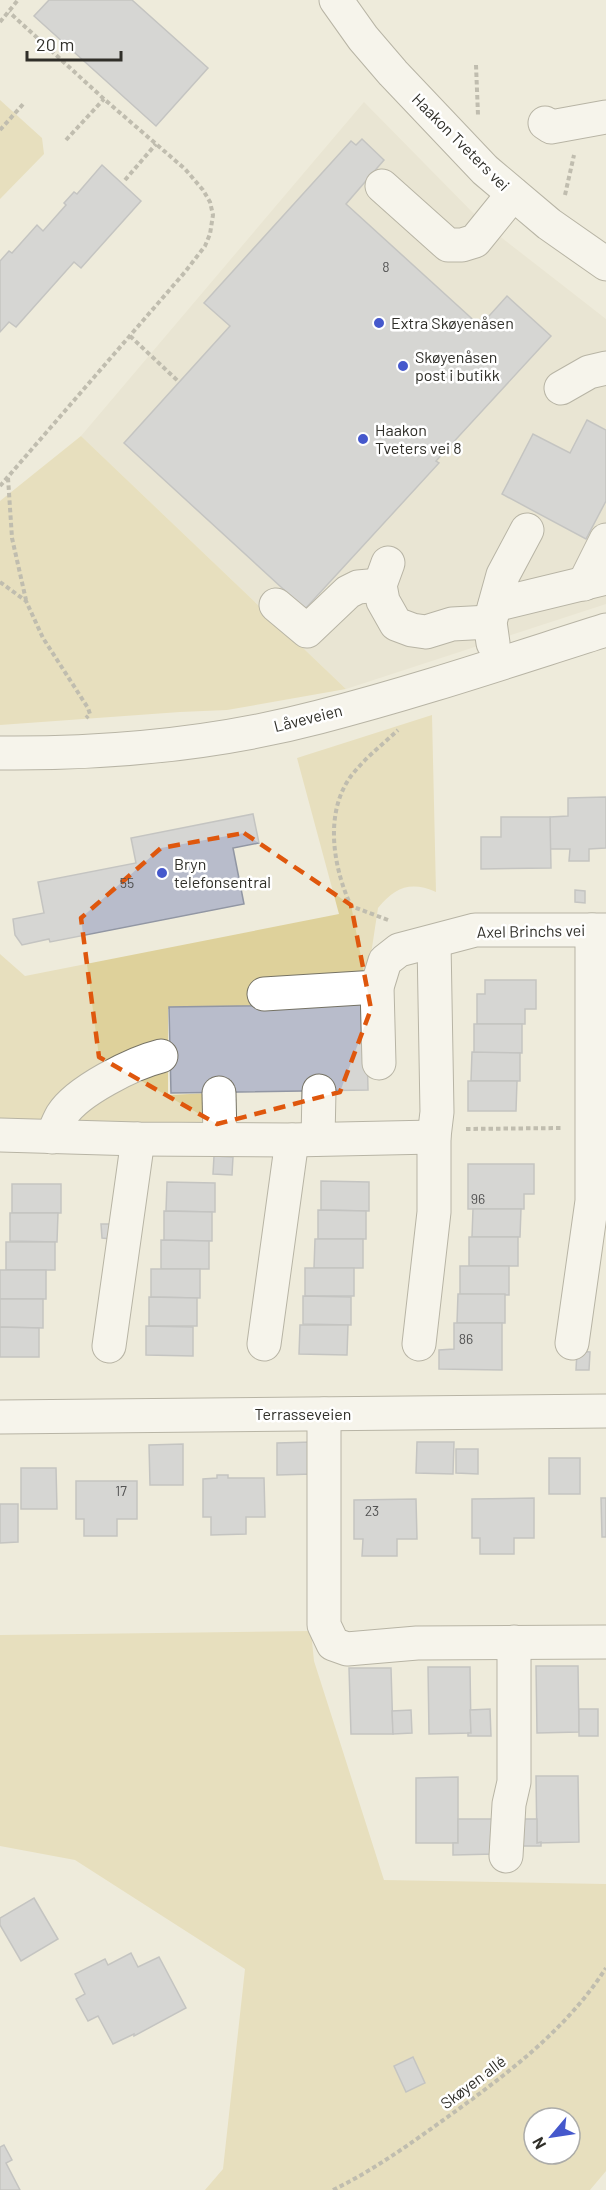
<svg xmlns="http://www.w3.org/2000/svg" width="606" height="2190" viewBox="0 0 606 2190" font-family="Barlow,sans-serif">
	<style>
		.built { fill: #e3dec9 }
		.green { fill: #ded19b; fill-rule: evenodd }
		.building { fill: #b8bccb; stroke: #9196a3; stroke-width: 1.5 }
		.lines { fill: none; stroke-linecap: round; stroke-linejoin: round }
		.minor-casing { stroke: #757264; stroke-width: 35 }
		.path { stroke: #87857a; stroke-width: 4; stroke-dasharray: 4.5 3; stroke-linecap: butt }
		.minor { stroke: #fff; stroke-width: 33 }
		.marked { fill: none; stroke: #df570d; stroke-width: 4.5; stroke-dasharray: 12 8; stroke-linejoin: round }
		.poi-dot { fill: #4558cc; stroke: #fff; stroke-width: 2 }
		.labels { text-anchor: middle; stroke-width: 5; stroke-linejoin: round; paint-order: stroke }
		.number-label { font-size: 14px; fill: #525252 }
		.street-label { font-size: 16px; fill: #302f29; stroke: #fff }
		.poi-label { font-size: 16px; fill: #302f29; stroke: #fff; text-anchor: start }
	</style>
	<rect width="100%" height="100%" fill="#eeebdb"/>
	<!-- built -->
	<polygon class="built" points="364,102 484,224 606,319 606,604 346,689 81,436"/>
	<!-- green -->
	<g class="green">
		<polygon points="0,100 42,138 44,154 0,199"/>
		<polygon points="81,436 346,689 227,710 180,712 0,725 0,501"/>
		<path d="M432,715L436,892C411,881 395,887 378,908L363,1007L168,1009V1095L211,1093L208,1126L0,1120V954L25,976L339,914L297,758Z"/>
		<path d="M311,1631L314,1661L384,1880L606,1884V2171L590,2190H205L223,2169L245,1969L75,1860L0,1846V1635ZM534,2118H570V2154H534Z"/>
	</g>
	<!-- building -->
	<g class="building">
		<polygon points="49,0 132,0 208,68 156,126 34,16"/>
		<polygon points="362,139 384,160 346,204 480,326 507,296 551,336 436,461 439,463 305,609 124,443 230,326 204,303 351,141 356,145"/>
		<polygon points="102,165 141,201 81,268 74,262 16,327 9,322 0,332 0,261 9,251 12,253 37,225 43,231 66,205 64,203 74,192 77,194"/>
		<polygon points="587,420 606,430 606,501 586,539 502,494 533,434 570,453"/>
		<polygon points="606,797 606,848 589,849 589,861 569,861 570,849 550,849 550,817 568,816 568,798"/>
		<polygon points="253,814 259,843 233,848 244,904 50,942 49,939 22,945 15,935 13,919 44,913 38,882 136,863 131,838"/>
		<polygon points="501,817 550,817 551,868 481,869 481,837 501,837"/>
		<polygon points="575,890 585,891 585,903 575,902"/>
		<polygon points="485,980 536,980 536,1009 525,1009 525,1024 477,1024 477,994 485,994"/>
		<polygon points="366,1004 368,1090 171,1093 169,1007"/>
		<rect x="474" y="1024" width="48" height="29"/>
		<polygon points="472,1052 520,1053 520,1081 471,1081"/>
		<polygon points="468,1081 517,1081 516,1111 468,1111"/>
		<polygon points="214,1156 233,1157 232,1175 213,1174"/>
		<polygon points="468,1164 534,1164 534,1194 524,1194 524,1209 468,1209"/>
		<polygon points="321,1181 369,1182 369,1211 321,1210"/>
		<polygon points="167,1182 215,1183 215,1212 166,1211"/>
		<rect x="12" y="1184" width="49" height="29"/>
		<polygon points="473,1209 521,1209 520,1237 472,1237"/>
		<polygon points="318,1210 366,1211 366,1239 318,1239"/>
		<polygon points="164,1211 212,1212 212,1241 164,1240"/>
		<polygon points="10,1213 58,1213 57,1242 10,1241"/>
		<polygon points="101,1224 111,1224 111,1239 102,1238"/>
		<rect x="469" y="1237" width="49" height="29"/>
		<polygon points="315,1239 363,1239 363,1268 314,1268"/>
		<polygon points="161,1240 209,1241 209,1269 161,1269"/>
		<rect x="6" y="1242" width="49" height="28"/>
		<polygon points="460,1266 509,1266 509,1295 460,1294"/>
		<rect x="305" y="1268" width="49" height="28"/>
		<polygon points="151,1269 200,1269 200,1298 151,1297"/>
		<rect x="0" y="1270" width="46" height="29"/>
		<polygon points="458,1294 505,1294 505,1323 457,1323"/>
		<polygon points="303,1296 351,1297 351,1325 303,1324"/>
		<polygon points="149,1297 197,1298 197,1326 149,1326"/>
		<polygon points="0,1299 43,1299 43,1328 0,1327"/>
		<polygon points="454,1323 502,1323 502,1370 439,1369 439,1350 454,1349"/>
		<polygon points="300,1325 348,1325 347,1355 299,1354"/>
		<polygon points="146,1326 193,1327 193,1356 146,1355"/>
		<polygon points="0,1327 39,1328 39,1357 0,1357"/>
		<polygon points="577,1351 590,1352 589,1370 576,1370"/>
		<polygon points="313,1442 313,1474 277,1475 277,1443"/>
		<polygon points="417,1442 454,1442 453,1474 416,1473"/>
		<polygon points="183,1444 183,1485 150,1485 149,1445"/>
		<polygon points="456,1449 478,1449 478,1474 456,1473"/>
		<rect x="549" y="1458" width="31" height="36"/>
		<polygon points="21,1468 56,1468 57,1509 21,1509"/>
		<polygon points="217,1475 228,1475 228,1478 264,1478 265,1517 246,1517 246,1534 211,1535 211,1517 203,1517 203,1479 217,1478"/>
		<polygon points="76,1481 137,1481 137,1519 117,1519 117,1536 84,1536 84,1519 76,1519"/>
		<polygon points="534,1498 534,1538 514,1538 514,1554 480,1554 480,1538 472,1538 472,1499"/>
		<polygon points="601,1498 606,1498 606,1537 602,1537"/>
		<polygon points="416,1499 417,1539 397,1539 397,1556 362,1556 363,1539 354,1539 354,1500"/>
		<polygon points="0,1504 18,1504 18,1542 0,1543"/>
		<polygon points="536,1666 578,1666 579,1732 537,1733"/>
		<polygon points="428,1667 470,1667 471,1733 429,1734"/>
		<polygon points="349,1668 391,1668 393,1734 351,1734"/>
		<polygon points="490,1709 491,1736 468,1736 468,1733 471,1733 470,1710"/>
		<rect x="579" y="1709" width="19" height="27"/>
		<polygon points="411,1710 412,1733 393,1734 392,1711"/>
		<polygon points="536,1776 578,1776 579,1842 537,1843"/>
		<polygon points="458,1777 458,1843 416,1843 416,1778"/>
		<polygon points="458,1819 495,1819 495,1854 453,1855 453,1843 458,1843"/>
		<polygon points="518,1819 537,1819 537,1843 541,1842 541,1846 518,1846"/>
		<polygon points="34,1898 58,1939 21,1961 0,1925 0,1918"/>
		<polygon points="131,1953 138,1967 159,1957 186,2008 134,2036 134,2034 113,2044 98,2016 88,2021 76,1999 85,1994 75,1974 105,1959 108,1965"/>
		<polygon points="413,2057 425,2083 406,2092 394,2066"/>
		<polygon points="4,2145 12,2160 6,2163 20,2190 0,2190 0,2147"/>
	</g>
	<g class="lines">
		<defs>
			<g id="minor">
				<polyline points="336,0 363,38 393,73 485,170 549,224 606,264"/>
				<polyline points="545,123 551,127 606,117"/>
				<polyline points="382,186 448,245 462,245 475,241 513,194"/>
				<polyline points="561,388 589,372 606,368"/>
				<polyline points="388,563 380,585 383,601 396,624 412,630 426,632 452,624 490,622"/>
				<polyline points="584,584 606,540"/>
				<polyline points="276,605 307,631 348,592 358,587 380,585"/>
				<polyline points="495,605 606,578"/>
				<polyline points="493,643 490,622 503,575 527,530"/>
				<path d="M0,753C107,754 216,744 319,717C416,692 511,660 606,630"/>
				<polyline points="264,994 377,987"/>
				<polyline points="379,1063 377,987 385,961 399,950 475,930 606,930"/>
				<polyline points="219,1093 220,1138"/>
				<polyline points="0,1135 138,1139 292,1140 434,1137"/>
				<path d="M52,1137C55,1130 58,1122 62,1115C77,1091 133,1063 161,1056"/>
				<polyline points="318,1139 319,1091"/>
				<polyline points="572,1343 592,1201 592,930"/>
				<polyline points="264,1344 292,1140"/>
				<polyline points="419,1344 434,1212 434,1137 437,1112 434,942"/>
				<polyline points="109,1346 138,1139"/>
				<polyline points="324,1414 324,1625 333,1644 347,1649 417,1643 606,1642"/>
				<polyline points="0,1417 606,1411"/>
				<polyline points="506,1856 509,1804 514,1782 514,1642"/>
			</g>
		</defs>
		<!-- minor casing -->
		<use href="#minor" class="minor-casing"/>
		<!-- path -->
		<g class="path">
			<polyline points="0,22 18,0"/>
			<polyline points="476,65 478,115"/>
			<polyline points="0,130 25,102"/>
			<polyline points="66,140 104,99"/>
			<polyline points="125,180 156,144"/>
			<polyline points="565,195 574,155"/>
			<polyline points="130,336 179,382"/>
			<polyline points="8,478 12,538 26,600"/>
			<polyline points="0,486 185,272 205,246 210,234 213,215 210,202 203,190 185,169 104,99 9,12"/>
			<polyline points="0,582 26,601 43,638 88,708 90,714 86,718"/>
			<path d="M388,920L351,906C333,867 324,813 351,776C365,758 382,745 398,730"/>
			<polyline points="466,1129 561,1128"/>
			<path d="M333,2190C372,2171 407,2146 442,2121C503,2077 565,2032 606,1968"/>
		</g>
		<!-- minor -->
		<use href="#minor" class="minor"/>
	</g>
	<!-- marked area -->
	<path d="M0 0H606V2190H0ZM244,833L351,905L371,1009L340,1092L217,1124L99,1057L81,918L161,848Z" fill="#eeebdb" fill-opacity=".55" fill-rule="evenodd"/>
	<path class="marked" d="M244,833L351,905L371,1009L340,1092L217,1124L99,1057L81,918L161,848Z"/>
	<!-- markers -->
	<g class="poi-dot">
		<circle cx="379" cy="323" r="6"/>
		<circle cx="403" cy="366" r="6"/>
		<circle cx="363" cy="439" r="6"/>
		<circle cx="162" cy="873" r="6"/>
	</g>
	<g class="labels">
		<!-- number labels -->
		<g class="number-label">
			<text x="386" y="272">8</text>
			<text x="127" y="888">55</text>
			<text x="478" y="1204">96</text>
			<text x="466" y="1344">86</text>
			<text x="121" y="1496">17</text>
			<text x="372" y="1516">23</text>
		</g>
		<!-- street labels -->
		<g class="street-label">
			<text transform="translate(461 142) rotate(45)" y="6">Haakon Tveters vei</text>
			<text transform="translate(308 718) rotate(-14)" y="6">Låveveien</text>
			<text transform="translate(531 931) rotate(-1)" y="6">Axel Brinchs vei</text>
			<text x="303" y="1420">Terrasseveien</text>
			<text transform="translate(473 2082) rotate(-37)" y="6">Skøyen allé</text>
		</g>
		<!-- poi labels -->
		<g class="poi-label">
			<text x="391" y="329">Extra Skøyenåsen</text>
			<text x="415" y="363">Skøyenåsen<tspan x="415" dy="18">post i butikk</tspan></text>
			<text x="375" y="436">Haakon<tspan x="375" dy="18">Tveters vei 8</tspan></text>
			<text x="174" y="870">Bryn<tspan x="174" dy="18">telefonsentral</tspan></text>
		</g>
	</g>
	<!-- north arrow -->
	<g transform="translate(552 2136) rotate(241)"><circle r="28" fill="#ffffff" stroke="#acaca9" stroke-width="1.5"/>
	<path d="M0-4.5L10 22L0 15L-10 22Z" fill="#4558cc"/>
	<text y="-9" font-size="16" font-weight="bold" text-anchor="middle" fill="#302f29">N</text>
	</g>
	<!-- scale -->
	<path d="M27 51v9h94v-9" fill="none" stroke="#302f29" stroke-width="3"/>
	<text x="36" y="51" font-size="18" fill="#302f29" stroke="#ffffff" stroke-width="4.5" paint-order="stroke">20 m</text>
</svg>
